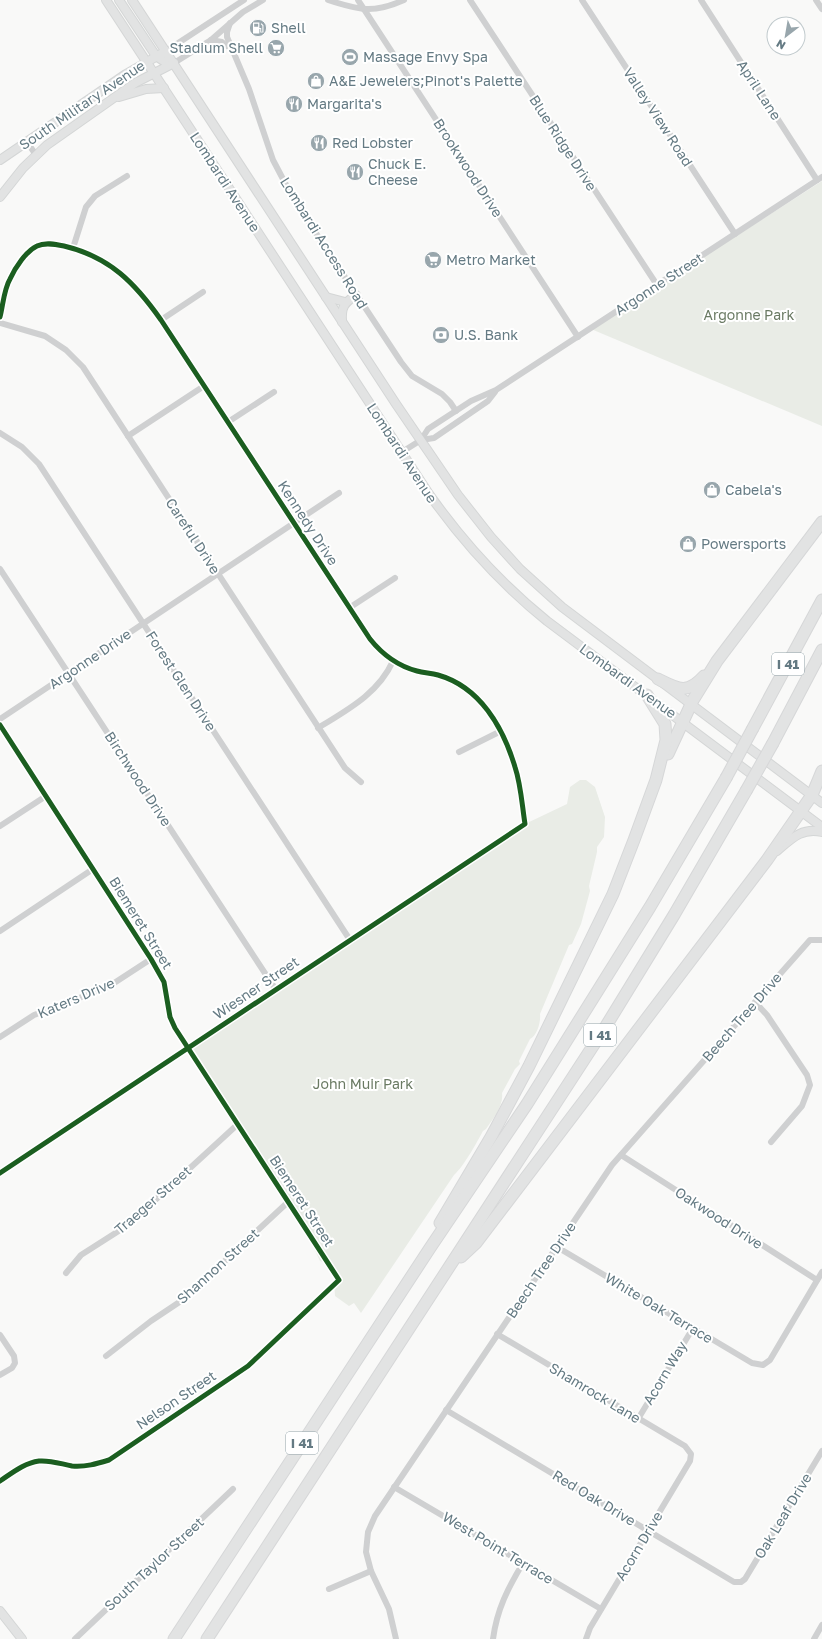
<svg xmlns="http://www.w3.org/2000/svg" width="822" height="1639" viewBox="0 0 822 1639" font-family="'Golos Text',sans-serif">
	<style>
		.green { fill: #e9ece6 }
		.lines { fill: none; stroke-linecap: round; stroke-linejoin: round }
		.secondary-casing { stroke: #d4d6d6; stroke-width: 10 }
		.highway-casing { stroke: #d6d7d8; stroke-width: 13 }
		.street { stroke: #cfd0d1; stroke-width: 6 }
		.secondary { stroke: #e2e3e3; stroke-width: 8 }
		.highway { stroke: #e2e3e3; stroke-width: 11 }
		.highway-bridge-casing { stroke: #d6d7d8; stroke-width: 13; stroke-linecap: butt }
		.highway-bridge { stroke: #e2e3e3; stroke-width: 11 }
		.cycleway-casing { stroke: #fff; stroke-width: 8 }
		.cycleway { stroke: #1b5e20; stroke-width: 5 }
		.labels { text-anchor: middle; stroke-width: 4; stroke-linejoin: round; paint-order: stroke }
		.shield { fill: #fff; stroke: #92a2a8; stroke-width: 1 }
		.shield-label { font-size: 13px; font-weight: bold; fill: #647a83 }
		.poi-label { font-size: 14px; fill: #647a83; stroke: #fff; text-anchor: start }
		.street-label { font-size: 14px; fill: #647a83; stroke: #fff }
		.park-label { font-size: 14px; fill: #6a7a63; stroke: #fff }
	</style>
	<rect width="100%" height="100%" fill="#f9f9f8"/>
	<!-- green -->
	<g class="green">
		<polygon points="822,181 822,426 591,329"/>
		<path d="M580,780H586L595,787L605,817L604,837L597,847V852L589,886L590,891L581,924L572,944L569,945L540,1014C541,1022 537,1036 530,1039L519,1061L520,1064L515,1069L502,1093C504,1106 492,1120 486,1129L483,1131C476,1144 464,1166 454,1175L361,1313L354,1303L349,1306L335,1296L334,1278L336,1274L329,1264L320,1261L309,1238L188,1048L525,824L567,804L570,787Z"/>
	</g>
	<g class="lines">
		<defs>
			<g id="secondary">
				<path d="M106,0L429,494C463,542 501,584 547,621L822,827"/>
				<polyline points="119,0 156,56 165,62 174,63"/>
				<polyline points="132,0 396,404 458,495 491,537 520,569 562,607 822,803"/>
				<polyline points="119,97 146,89 164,88"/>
				<polyline points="0,160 126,74 166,51"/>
				<polyline points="0,197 23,168 47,145 135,83 174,63"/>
				<polyline points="326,297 345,302"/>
				<path d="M342,322C341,307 344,303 356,295"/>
				<path d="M777,851C791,839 802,827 822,832"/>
				<polyline points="0,1611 22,1639"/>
			</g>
			<g id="highway">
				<path d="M658,679C678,689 687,695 704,676"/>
				<polyline points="753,728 822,600"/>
				<polyline points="773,743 822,650"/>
				<polyline points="668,754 693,700 717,661 822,522"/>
				<polyline points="440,1223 491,1137 529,1066 613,894 634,840 656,780 666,740 665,724 647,695"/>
				<polyline points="461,1257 476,1243 767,860 812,795 822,771"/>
				<polyline points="174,1639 430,1248 527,1104 650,907 726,778"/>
				<polyline points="207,1639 606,1026 674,915 746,791"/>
			</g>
		</defs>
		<!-- secondary casing -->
		<use href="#secondary" class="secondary-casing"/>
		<!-- highway casing -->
		<use href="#highway" class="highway-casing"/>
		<!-- street -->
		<g class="street">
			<path d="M328,0C358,10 373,14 404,0"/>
			<polyline points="358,0 578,337"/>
			<polyline points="470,0 657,285"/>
			<polyline points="582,0 735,234"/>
			<polyline points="701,0 817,180"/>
			<polyline points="816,0 822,9"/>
			<polyline points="230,23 227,32 227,37 249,89 273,160 294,200 401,362 412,376 442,394 450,402 456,411"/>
			<polyline points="211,40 222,42 231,49"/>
			<polyline points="166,51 244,0"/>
			<polyline points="174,63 211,40 243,12 263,0"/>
			<polyline points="27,142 36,155"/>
			<polyline points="73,248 86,207 95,196 127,176"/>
			<path d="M0,317C3,305 4,289 10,279C15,268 26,251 37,246C45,242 55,244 64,246C110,257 135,283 161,320L370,639C382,654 398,666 417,671C424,673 431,673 438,675C480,687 503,727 515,767C521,785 522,805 525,824L0,1173"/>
			<polyline points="161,320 203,292"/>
			<polyline points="0,323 45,336 66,350 83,367 345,768 361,782"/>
			<polyline points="228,422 274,392"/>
			<polyline points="0,433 22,447 39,464 350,940"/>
			<polyline points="128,436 204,386"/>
			<polyline points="421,440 434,438 488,401 495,392"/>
			<polyline points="402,452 421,440 428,429 471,401 496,390 822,177"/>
			<polyline points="0,569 276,990"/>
			<polyline points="349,608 395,578"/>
			<polyline points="0,719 339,493"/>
			<path d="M0,725L151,959L164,982L170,1017L175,1028L339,1280L248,1366L109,1460C96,1464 86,1467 72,1466C61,1464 51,1460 39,1461C24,1463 12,1473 0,1481"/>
			<path d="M318,728C347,710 378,694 393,661"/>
			<polyline points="459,752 501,731"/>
			<polyline points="0,826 46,796"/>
			<polyline points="0,931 93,869"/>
			<polyline points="755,1002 767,1015 807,1075 810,1085 802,1106 771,1142"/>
			<polyline points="0,1037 34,1015 108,987 151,959"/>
			<polyline points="621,1155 817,1280"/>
			<polyline points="557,1247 752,1363 763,1365 770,1360 822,1272"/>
			<polyline points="66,1273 81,1255 128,1225 238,1124"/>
			<polyline points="497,1334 685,1446 691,1454 690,1461 590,1628 586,1639"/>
			<polyline points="0,1335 14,1356 15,1363 12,1368 0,1375"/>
			<polyline points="106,1356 151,1321 184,1299 288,1202"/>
			<polyline points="446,1410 734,1582 741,1582 745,1579 822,1451"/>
			<polyline points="638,1419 693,1328"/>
			<polyline points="394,1487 601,1609"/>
			<polyline points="329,1589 371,1571"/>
			<polyline points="75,1639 233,1489"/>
			<polyline points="396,1639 389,1609 371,1571 366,1552 368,1532 375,1516 612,1165 810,940 822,940"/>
			<path d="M493,1639C497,1609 508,1588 523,1563"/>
			<polyline points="814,1639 822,1625"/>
		</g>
		<!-- secondary -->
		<use href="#secondary" class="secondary"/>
		<!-- highway -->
		<use href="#highway" class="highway"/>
		<defs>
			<g id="highway-bridge">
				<polyline points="726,778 753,728"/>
				<polyline points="746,791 773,743"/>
			</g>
		</defs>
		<!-- highway-bridge casing -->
		<use href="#highway-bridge" class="highway-bridge-casing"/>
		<!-- highway-bridge -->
		<use href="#highway-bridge" class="highway-bridge"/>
		<defs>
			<g id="cycleway">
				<path d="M0,317C3,305 4,289 10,279C15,268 26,251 37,246C45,242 55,244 64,246C110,257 135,283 161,320L370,639C382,654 398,666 417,671C424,673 431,673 438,675C480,687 503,727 515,767C521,785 522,805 525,824L0,1173"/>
				<path d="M0,725L151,959L164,982L170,1017L175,1028L339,1280L248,1366L109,1460C96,1464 86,1467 72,1466C61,1464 51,1460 39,1461C24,1463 12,1473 0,1481"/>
			</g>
		</defs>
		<!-- cycleway casing -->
		<use href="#cycleway" class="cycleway-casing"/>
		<!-- cycleway -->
		<use href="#cycleway" class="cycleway"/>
	</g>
	<!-- icons -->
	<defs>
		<symbol id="fuel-disc" viewBox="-11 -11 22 22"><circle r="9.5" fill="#98a6ac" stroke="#fff"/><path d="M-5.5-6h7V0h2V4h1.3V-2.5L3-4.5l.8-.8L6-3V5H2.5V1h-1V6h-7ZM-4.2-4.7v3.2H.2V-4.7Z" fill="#fff"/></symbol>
		<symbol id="supermarket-disc" viewBox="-11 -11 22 22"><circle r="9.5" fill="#98a6ac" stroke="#fff"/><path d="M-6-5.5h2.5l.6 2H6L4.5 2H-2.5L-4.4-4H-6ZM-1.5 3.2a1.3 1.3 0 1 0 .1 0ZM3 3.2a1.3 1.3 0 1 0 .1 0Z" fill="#fff"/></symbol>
		<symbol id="stadium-disc" viewBox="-11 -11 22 22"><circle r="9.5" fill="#98a6ac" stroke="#fff"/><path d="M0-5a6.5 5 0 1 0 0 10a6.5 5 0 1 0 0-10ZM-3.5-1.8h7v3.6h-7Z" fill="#fff"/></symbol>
		<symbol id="shop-disc" viewBox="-11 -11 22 22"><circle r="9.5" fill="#98a6ac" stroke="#fff"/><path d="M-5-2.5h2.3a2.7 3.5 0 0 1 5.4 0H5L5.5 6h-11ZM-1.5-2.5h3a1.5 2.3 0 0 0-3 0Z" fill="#fff"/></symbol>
		<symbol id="restaurant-disc" viewBox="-11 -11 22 22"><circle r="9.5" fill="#98a6ac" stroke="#fff"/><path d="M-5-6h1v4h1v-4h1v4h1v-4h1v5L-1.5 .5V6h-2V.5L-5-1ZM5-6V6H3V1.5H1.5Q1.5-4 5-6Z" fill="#fff"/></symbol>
		<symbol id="bank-disc" viewBox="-11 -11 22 22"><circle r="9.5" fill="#98a6ac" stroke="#fff"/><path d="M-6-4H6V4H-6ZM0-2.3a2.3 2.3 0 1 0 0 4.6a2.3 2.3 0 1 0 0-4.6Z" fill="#fff"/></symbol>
	</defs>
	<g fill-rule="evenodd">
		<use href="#fuel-disc" x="248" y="18" width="20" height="20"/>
		<use href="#supermarket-disc" x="266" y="38" width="20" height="20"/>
		<use href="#stadium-disc" x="340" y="47" width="20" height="20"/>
		<use href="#shop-disc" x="306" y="71" width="20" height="20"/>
		<use href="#restaurant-disc" x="284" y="94" width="20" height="20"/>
		<use href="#restaurant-disc" x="309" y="133" width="20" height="20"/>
		<use href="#restaurant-disc" x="345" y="162" width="20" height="20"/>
		<use href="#supermarket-disc" x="423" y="250" width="20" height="20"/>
		<use href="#bank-disc" x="431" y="325" width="20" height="20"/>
		<use href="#shop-disc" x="702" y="480" width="20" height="20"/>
		<use href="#shop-disc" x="678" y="534" width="20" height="20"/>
	</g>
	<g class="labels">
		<!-- shield labels -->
		<g class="shield">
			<rect x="772" y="653" width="32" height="22" rx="3"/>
			<rect x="584" y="1024" width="32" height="22" rx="3"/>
			<rect x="286" y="1432" width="32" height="22" rx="3"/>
		</g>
		<g class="shield-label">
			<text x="788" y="669">I 41</text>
			<text x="600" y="1040">I 41</text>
			<text x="302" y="1448">I 41</text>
		</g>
		<!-- poi labels -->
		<g class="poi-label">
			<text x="271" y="33">Shell</text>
			<text x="263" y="53" text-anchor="end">Stadium Shell</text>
			<text x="363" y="62">Massage Envy Spa</text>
			<text x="329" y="86">A&amp;E Jewelers;Pinot's Palette</text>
			<text x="307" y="109">Margarita's</text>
			<text x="332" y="148">Red Lobster</text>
			<text x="368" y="169">Chuck E.<tspan x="368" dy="16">Cheese</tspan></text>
			<text x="446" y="265">Metro Market</text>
			<text x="454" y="340">U.S. Bank</text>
			<text x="725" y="495">Cabela's</text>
			<text x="701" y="549">Powersports</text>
		</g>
		<!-- street labels -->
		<g class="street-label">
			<text transform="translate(759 90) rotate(57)" y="5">April Lane</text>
			<text transform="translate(82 105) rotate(-34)" y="5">South Military Avenue</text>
			<text transform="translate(658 117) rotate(57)" y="5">Valley View Road</text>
			<text transform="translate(563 143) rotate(57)" y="5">Blue Ridge Drive</text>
			<text transform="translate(468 168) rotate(57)" y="5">Brookwood Drive</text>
			<text transform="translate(225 182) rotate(57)" y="5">Lombardi Avenue</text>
			<text transform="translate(324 243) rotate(58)" y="5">Lombardi Access Road</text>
			<text transform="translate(659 284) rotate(-33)" y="5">Argonne Street</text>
			<text transform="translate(402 453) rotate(57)" y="5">Lombardi Avenue</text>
			<text transform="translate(308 523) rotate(57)" y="5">Kennedy Drive</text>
			<text transform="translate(193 536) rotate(57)" y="5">Careful Drive</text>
			<text transform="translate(90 659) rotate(-34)" y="5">Argonne Drive</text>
			<text transform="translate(181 681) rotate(57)" y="5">Forest Glen Drive</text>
			<text transform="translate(628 681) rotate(36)" y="5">Lombardi Avenue</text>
			<text transform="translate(138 779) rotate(57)" y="5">Birchwood Drive</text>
			<text transform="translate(141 923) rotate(58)" y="5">Biemeret Street</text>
			<text transform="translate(256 988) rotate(-34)" y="5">Wiesner Street</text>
			<text transform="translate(76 998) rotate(-23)" y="5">Katers Drive</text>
			<text transform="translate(742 1017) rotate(-49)" y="5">Beech Tree Drive</text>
			<text transform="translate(153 1200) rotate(-41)" y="5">Traeger Street</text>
			<text transform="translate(302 1201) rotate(57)" y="5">Biemeret Street</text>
			<text transform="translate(719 1218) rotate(33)" y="5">Oakwood Drive</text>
			<text transform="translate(218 1266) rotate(-42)" y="5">Shannon Street</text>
			<text transform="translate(541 1270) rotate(-56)" y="5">Beech Tree Drive</text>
			<text transform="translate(659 1308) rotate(31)" y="5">White Oak Terrace</text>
			<text transform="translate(665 1373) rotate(-59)" y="5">Acorn Way</text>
			<text transform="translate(595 1393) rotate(31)" y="5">Shamrock Lane</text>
			<text transform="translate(176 1400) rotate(-34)" y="5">Nelson Street</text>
			<text transform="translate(594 1498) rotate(31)" y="5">Red Oak Drive</text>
			<text transform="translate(783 1516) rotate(-59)" y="5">Oak Leaf Drive</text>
			<text transform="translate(639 1546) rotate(-59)" y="5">Acorn Drive</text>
			<text transform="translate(498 1548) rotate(31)" y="5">West Point Terrace</text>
			<text transform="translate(154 1564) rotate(-43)" y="5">South Taylor Street</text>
		</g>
		<!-- park labels -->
		<g class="park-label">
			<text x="749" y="320">Argonne Park</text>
			<text x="363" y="1089">John Muir Park</text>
		</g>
	</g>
	<!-- north arrow -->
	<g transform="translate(786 36) rotate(211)"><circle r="19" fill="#ffffff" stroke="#c1cacd"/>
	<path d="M0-3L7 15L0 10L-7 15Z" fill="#98a6ac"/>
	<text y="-6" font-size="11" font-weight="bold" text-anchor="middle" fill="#647a83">N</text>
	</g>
</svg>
